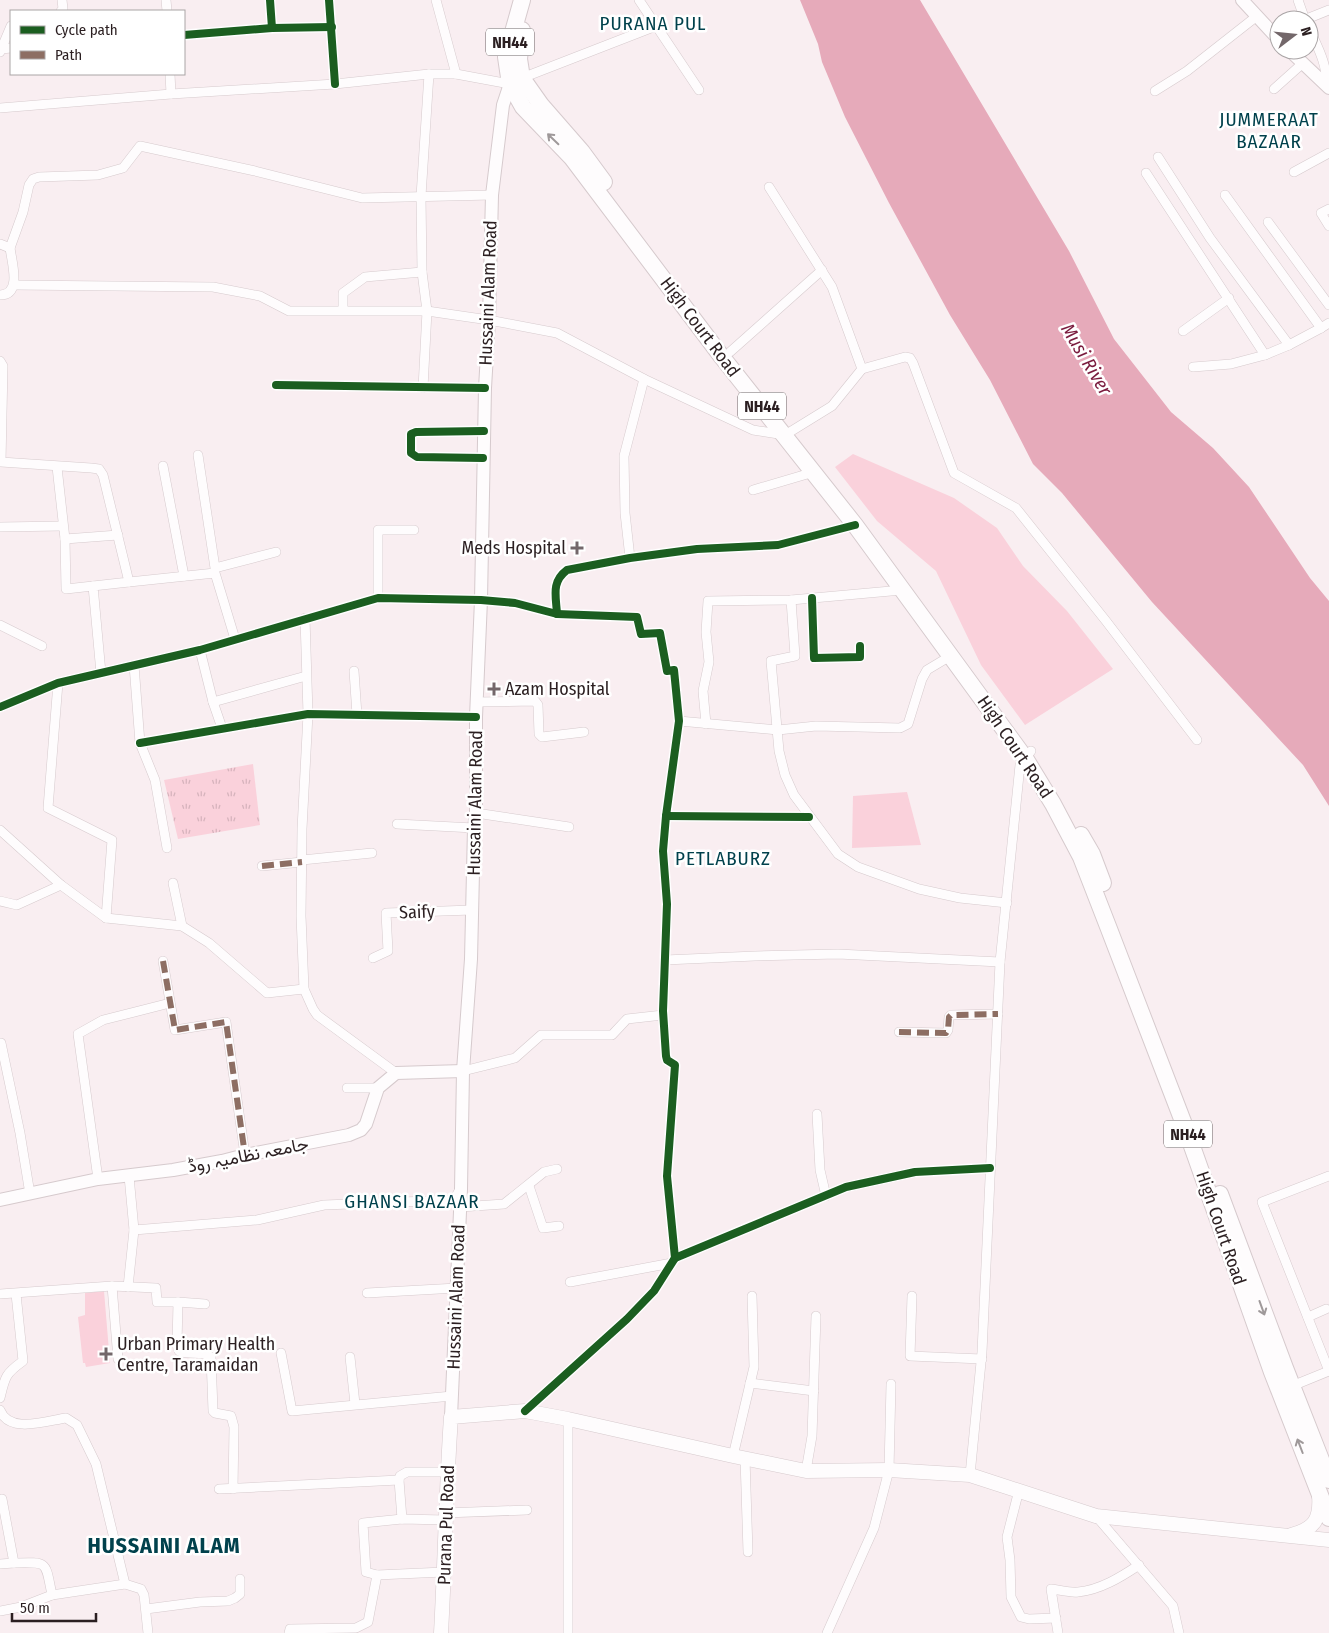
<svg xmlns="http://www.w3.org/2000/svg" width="1329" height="1633" viewBox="0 0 1329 1633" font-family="'Fira Sans Condensed',Vazirmatn,sans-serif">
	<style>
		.grass { fill: url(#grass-tufts) }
		.park { fill: #fad1db }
		.water { fill: #e6aaba }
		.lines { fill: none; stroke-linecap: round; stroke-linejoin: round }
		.street-casing { stroke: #d6cacd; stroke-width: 10 }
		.secondary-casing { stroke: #d6cacd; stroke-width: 14 }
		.primary-casing { stroke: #d6cacd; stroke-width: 15 }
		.highway-casing { stroke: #d6cacd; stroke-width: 18 }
		.street { stroke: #fefcfd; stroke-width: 9 }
		.secondary { stroke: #fefcfd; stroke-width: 12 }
		.primary { stroke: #fefcfd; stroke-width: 14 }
		.highway { stroke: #fefcfd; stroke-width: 16 }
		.quiet { stroke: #8d6e63; stroke-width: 6; stroke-dasharray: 12 6; stroke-linecap: butt }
		.cycleway-casing { stroke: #fff; stroke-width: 11 }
		.cycleway { stroke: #1b5e20; stroke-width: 8 }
		.oneway { stroke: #9f999a }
		.poi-dot { fill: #73676a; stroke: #fff; stroke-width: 2 }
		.labels { text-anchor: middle; stroke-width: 5; stroke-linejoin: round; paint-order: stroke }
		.shield { fill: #fff; stroke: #6b6264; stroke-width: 1 }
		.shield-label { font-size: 16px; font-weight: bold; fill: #2b1f21 }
		.street-label { font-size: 18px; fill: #2b1f21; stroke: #fff }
		.poi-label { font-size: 18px; fill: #2b1f21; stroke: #fff; text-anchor: start }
		.neighbourhood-label { font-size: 19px; letter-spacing: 1px; fill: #01414c; stroke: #fff }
		.water-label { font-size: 19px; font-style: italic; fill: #7a1b3e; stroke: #fff }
		.district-label { font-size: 22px; font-weight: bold; letter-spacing: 1px; fill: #01414c; stroke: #fff }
	</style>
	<defs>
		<pattern id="grass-tufts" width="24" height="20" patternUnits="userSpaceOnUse" patternTransform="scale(1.25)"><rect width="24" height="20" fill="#fad1db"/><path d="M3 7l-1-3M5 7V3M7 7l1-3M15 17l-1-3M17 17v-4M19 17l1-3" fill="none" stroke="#d6b3bc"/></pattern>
	</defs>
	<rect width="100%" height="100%" fill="#f9eef1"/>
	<!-- grass -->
	<polygon class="grass" points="253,764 260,825 178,839 164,780"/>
	<!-- park -->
	<g class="park">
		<polygon points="853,454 954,498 997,528 1023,566 1067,611 1113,669 1025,725 981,665 936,571 877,521 835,467"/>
		<polygon points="907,792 921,845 852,848 853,796"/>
		<polygon points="104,1291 110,1363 86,1367 85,1363 83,1363 78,1317 85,1315 85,1293"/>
	</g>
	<!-- water -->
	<polygon class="water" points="800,0 920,0 1069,251 1114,339 1171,412 1213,448 1249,487 1310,578 1329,601 1329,806 1303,765 1152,602 1062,493 1033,464 990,380 950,315 889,203 845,117 822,62 818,44"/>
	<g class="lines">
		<defs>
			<g id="street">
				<polyline points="166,0 167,11"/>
				<polyline points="270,0 272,28 332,27"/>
				<polyline points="329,0 335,84"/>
				<polyline points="436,0 456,74"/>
				<polyline points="639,0 699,90"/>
				<polyline points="1298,0 1305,20"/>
				<polyline points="61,11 63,9 62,0"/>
				<polyline points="1304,20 1329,10"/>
				<path d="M1309,28C1317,46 1328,65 1326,85"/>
				<polyline points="184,35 272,28"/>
				<polyline points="1,49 11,48"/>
				<polyline points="0,52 11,26"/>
				<polyline points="170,74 171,94"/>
				<polyline points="522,78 656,26"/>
				<polyline points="1274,89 1303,63"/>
				<polyline points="1155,91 1187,71 1257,16"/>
				<polyline points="0,108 171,94 335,84 429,74 456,74 510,84"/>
				<polyline points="1158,157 1210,238 1289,345 1321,328 1329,323"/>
				<polyline points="1294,172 1329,153"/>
				<polyline points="1146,173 1265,355 1289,345"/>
				<polyline points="1225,195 1321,328"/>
				<polyline points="1329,209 1321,213 1329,226"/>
				<polyline points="1268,222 1329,305"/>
				<polyline points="0,244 10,248 23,212 29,185 33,179 39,177 98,175 123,168 140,146 255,171 362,198 492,195"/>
				<polyline points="14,285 213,287 260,296 289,311 427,311 489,320 557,333 644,379 753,430 785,435 832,406 862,369 832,287 769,187"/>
				<path d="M0,295C22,295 12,263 10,248"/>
				<polyline points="343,310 343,293 365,277 422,272"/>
				<polyline points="1183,331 1229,298"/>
				<polyline points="730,352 822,270"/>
				<polyline points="0,361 3,366 1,462 91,468 99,469 103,475 129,582 93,586 101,673"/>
				<polyline points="1193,367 1231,364 1265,355"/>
				<polyline points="862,369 905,357 910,358 913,363 954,473 1016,508 1106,621 1197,740"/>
				<polyline points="276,385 485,388"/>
				<polyline points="423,388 427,311 422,272 421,196 429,74"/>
				<polyline points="198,455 215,568 276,552"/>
				<polyline points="483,458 417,457 411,453 411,434 416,432 484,431"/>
				<polyline points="163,466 184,576"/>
				<polyline points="57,467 65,539 66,589 93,586"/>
				<polyline points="753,490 814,472"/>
				<polyline points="0,527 62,526"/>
				<polyline points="65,539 118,535"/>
				<polyline points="630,558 625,513 624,456 644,379"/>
				<polyline points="129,582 215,573 235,639"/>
				<polyline points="378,598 378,530 414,530"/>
				<polyline points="812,598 814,658 860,657 860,646"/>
				<polyline points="791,600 795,656 771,661 779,751 785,775 794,795 838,854 858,867 919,889 960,898 1007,903"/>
				<path d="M557,614C556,596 551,582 567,570L630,558L697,549L778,545L855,525"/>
				<polyline points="305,618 308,714 302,829 301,916 304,989 313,1009 317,1015 396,1073"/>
				<polyline points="0,625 42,646"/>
				<polyline points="200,650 213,702"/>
				<polyline points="134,665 140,743 155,780 167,848"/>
				<polyline points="354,671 357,715"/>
				<polyline points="58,683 48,808 112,840 106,918"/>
				<polyline points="477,702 535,701 538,705 539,734 542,737 584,732"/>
				<polyline points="0,707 58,683 200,650 378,598 481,600 515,603 557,614 637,617 641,634 660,633 667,671 674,670 679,721 666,816 663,851 667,904 663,1011 666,1056 667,1060 675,1065 667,1176 675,1258 654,1291 627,1319 525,1411"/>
				<polyline points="679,721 778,730 816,726 900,728 908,724 922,679 927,670 952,655"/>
				<polyline points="706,724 703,691 709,662 706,632 708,601 791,600 902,590"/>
				<polyline points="222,728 213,702 306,676"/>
				<polyline points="140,743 308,714 476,717"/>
				<polyline points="476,813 569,827"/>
				<polyline points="666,816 809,817"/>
				<polyline points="397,824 474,828"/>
				<polyline points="0,830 61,885 106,918 182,926 209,943 267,993 304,989"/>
				<polyline points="302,860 372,853"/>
				<polyline points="262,866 302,862"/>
				<polyline points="173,883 182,926"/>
				<polyline points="0,901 17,905 61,885"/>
				<polyline points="373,958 388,951 386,913 472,910"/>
				<polyline points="665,960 755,956 838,954 1000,962"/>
				<polyline points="163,961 175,1030 226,1022 245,1155"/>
				<polyline points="899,1032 946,1033 948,1030 949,1017 951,1015 998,1014"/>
				<polyline points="1,1043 20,1133 30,1194"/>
				<polyline points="463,1071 515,1058 541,1035 612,1035 627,1019 663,1015"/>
				<polyline points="347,1088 378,1088"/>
				<polyline points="817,1114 820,1170 826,1196"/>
				<polyline points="129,1176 134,1230 257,1220 324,1205 454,1200 459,1191"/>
				<polyline points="1329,1176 1262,1202 1329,1371"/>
				<polyline points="98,1179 78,1034 103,1020 170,1003"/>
				<polyline points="529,1186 543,1228 559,1226"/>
				<polyline points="460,1207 504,1204 544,1172 557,1169"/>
				<polyline points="675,1258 846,1187 915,1172 990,1168"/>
				<polyline points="570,1282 672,1263"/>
				<polyline points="112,1286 118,1359"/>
				<polyline points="128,1287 134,1230"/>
				<polyline points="367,1293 457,1288"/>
				<path d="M0,1294L112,1286L156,1288L157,1302H178L177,1345L179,1351C189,1356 201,1350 211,1357L213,1411L215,1413L231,1416L234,1427L233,1489"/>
				<polyline points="912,1296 910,1356 982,1359"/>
				<polyline points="178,1302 205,1304"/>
				<polyline points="1308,1317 1326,1309"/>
				<polyline points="281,1353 292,1411 452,1396"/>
				<polyline points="350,1357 355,1404"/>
				<polyline points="750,1383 814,1391"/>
				<polyline points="1292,1386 1329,1371"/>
				<path d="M0,1398C5,1377 5,1374 23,1361L16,1294"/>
				<path d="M0,1410C9,1434 46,1421 66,1418L77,1425L96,1464L125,1584"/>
				<polyline points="733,1456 754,1367 752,1296"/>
				<polyline points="745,1458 748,1552"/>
				<polyline points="806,1471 812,1436 816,1316"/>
				<polyline points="970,1475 982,1352 1000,962 1020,765 1031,751"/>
				<polyline points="219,1489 399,1480"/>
				<polyline points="1019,1490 1007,1537 1010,1560 1011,1597 1021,1617 1029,1619 1056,1618"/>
				<path d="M2,1499L14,1563C49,1562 45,1561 52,1595"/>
				<polyline points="445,1513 527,1510"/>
				<polyline points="1096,1516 1173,1606 1179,1633"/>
				<polyline points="402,1519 399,1480 400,1476 407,1472 447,1472"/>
				<polyline points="0,1564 14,1563"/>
				<polyline points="444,1572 377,1575 366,1572 363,1523 402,1519 445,1520"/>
				<polyline points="146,1609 200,1602 228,1601 235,1598 240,1594 240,1579"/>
				<polyline points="0,1611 21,1607 52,1595 125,1584 141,1589 144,1595 148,1633"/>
				<polyline points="289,1633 290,1629 356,1628 368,1622 377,1575"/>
				<polyline points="568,1633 568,1419"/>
				<polyline points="827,1633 874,1528 889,1470 891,1384"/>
				<path d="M1058,1633L1051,1589C1060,1590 1070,1593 1078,1592C1100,1590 1121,1577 1139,1565"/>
			</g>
			<g id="secondary">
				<polyline points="1242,0 1279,40"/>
				<polyline points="1289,50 1329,88"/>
				<polyline points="0,1200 98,1179 173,1170 222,1161 245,1155 349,1135 361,1130 366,1124 378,1088 396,1073 463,1071"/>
				<polyline points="451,1417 461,1189 463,1071 471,959 474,828 476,813 476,717 481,600 485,388 489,320 492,195 503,105 510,84 514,82"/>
			</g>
			<g id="primary">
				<path d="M1291,1535C1314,1529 1321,1520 1319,1495"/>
				<path d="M441,1633C445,1561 446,1489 451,1417L525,1411L568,1419L733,1456L806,1471L889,1470L970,1475L1096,1516L1329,1540"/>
			</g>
			<g id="highway">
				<polyline points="522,0 506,57 510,84 523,107 572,158 722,357 855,525 1025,758 1053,804 1081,857 1109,929 1187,1132 1272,1372 1329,1518"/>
				<polyline points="522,30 519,59 522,78 541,105 582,152 604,182"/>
				<polyline points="1081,835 1092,854 1103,883"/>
				<polyline points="1220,1194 1285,1368 1329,1480"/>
			</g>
		</defs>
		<!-- street casing -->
		<use href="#street" class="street-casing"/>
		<!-- secondary casing -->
		<use href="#secondary" class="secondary-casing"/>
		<!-- primary casing -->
		<use href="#primary" class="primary-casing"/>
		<!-- highway casing -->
		<use href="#highway" class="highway-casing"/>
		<!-- street -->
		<use href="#street" class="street"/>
		<!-- secondary -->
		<use href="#secondary" class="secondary"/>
		<!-- primary -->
		<use href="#primary" class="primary"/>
		<!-- highway -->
		<use href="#highway" class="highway"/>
		<!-- quiet -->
		<g class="quiet">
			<polyline points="262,866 302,862"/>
			<polyline points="163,961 175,1030 226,1022 245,1155"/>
			<polyline points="899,1032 946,1033 948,1030 949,1017 951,1015 998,1014"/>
		</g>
		<defs>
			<g id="cycleway">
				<polyline points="270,0 272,28 332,27"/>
				<polyline points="329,0 335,84"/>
				<polyline points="184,35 272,28"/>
				<polyline points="276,385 485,388"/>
				<polyline points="483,458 417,457 411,453 411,434 416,432 484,431"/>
				<polyline points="812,598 814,658 860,657 860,646"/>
				<path d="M557,614C556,596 551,582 567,570L630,558L697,549L778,545L855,525"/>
				<polyline points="0,707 58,683 200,650 378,598 481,600 515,603 557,614 637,617 641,634 660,633 667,671 674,670 679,721 666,816 663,851 667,904 663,1011 666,1056 667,1060 675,1065 667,1176 675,1258 654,1291 627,1319 525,1411"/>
				<polyline points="140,743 308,714 476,717"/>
				<polyline points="666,816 809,817"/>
				<polyline points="675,1258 846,1187 915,1172 990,1168"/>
			</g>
		</defs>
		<!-- cycleway casing -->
		<use href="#cycleway" class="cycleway-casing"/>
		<!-- cycleway -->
		<use href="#cycleway" class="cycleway"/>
	</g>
	<!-- one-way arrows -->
	<defs><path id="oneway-shaft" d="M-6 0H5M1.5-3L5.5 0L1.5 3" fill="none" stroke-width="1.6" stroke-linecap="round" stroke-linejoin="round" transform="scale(1.25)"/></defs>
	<g class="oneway">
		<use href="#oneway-shaft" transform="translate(553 139) rotate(-136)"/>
		<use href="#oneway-shaft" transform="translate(1262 1308) rotate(70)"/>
		<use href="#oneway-shaft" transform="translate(1300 1446) rotate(-111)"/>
	</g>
	<!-- markers -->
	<g class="poi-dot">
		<path d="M574.5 540.5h5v5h5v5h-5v5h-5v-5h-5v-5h5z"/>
		<path d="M491.5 681.5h5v5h5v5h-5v5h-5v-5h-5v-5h5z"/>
		<path d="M103.5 1346.5h5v5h5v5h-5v5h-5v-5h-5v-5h5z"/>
	</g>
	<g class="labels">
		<!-- shield labels -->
		<g class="shield">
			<rect x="486" y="28.5" width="48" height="27" rx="4"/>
			<rect x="738" y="392.5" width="48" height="27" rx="4"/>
			<rect x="1164" y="1120.5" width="48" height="27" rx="4"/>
		</g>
		<g class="shield-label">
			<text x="510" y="48">NH44</text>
			<text x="762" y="412">NH44</text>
			<text x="1188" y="1140">NH44</text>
		</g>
		<!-- street labels -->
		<g class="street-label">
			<text transform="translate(488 293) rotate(-88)" y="6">Hussaini Alam Road</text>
			<text transform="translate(700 327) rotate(53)" y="6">High Court Road</text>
			<text transform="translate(1015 747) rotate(56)" y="6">High Court Road</text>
			<text transform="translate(475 803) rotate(-89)" y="6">Hussaini Alam Road</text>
			<text transform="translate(417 912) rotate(-2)" y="6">Saify</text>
			<text transform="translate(248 1155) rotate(-11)" y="6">جامعہ نظامیہ روڈ</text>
			<text transform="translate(1221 1228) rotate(71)" y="6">High Court Road</text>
			<text transform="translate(456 1297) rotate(-88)" y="6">Hussaini Alam Road</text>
			<text transform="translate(446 1525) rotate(-88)" y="6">Purana Pul Road</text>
		</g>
		<!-- poi labels -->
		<g class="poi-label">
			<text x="566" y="554" text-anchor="end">Meds Hospital</text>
			<text x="505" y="695">Azam Hospital</text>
			<text x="117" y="1350">Urban Primary Health<tspan x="117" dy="21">Centre, Taramaidan</tspan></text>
		</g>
		<!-- neighbourhood labels -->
		<g class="neighbourhood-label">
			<text x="653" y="30">PURANA PUL</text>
			<text x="1269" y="126">JUMMERAAT<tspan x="1269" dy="22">BAZAAR</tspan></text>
			<text x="723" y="865">PETLABURZ</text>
			<text x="412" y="1208">GHANSI BAZAAR</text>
		</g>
		<!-- water labels -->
		<g class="water-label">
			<text transform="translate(1087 359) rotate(59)" y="7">Musi River</text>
		</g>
		<!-- district labels -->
		<g class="district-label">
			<text x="164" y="1553">HUSSAINI ALAM</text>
		</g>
	</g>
	<!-- legend -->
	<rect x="10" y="10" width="175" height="65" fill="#ffffff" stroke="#aaa5a6"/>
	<rect x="20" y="26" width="25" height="8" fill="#1b5e20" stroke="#aaa5a6"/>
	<text x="55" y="35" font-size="15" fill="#2b1f21">Cycle path</text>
	<rect x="20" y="51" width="25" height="8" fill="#8d6e63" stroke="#aaa5a6"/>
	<text x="55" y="60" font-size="15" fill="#2b1f21">Path</text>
	<!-- north arrow -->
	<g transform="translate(1294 35) rotate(74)"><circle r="24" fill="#ffffff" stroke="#aaa5a6"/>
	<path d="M0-4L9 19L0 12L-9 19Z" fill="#73676a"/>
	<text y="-8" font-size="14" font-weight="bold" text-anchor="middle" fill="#2b1f21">N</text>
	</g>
	<!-- scale -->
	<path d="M12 1613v8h84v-8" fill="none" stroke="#2b1f21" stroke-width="2.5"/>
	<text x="20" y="1613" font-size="15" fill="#2b1f21" stroke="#ffffff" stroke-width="4" paint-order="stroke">50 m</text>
</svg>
